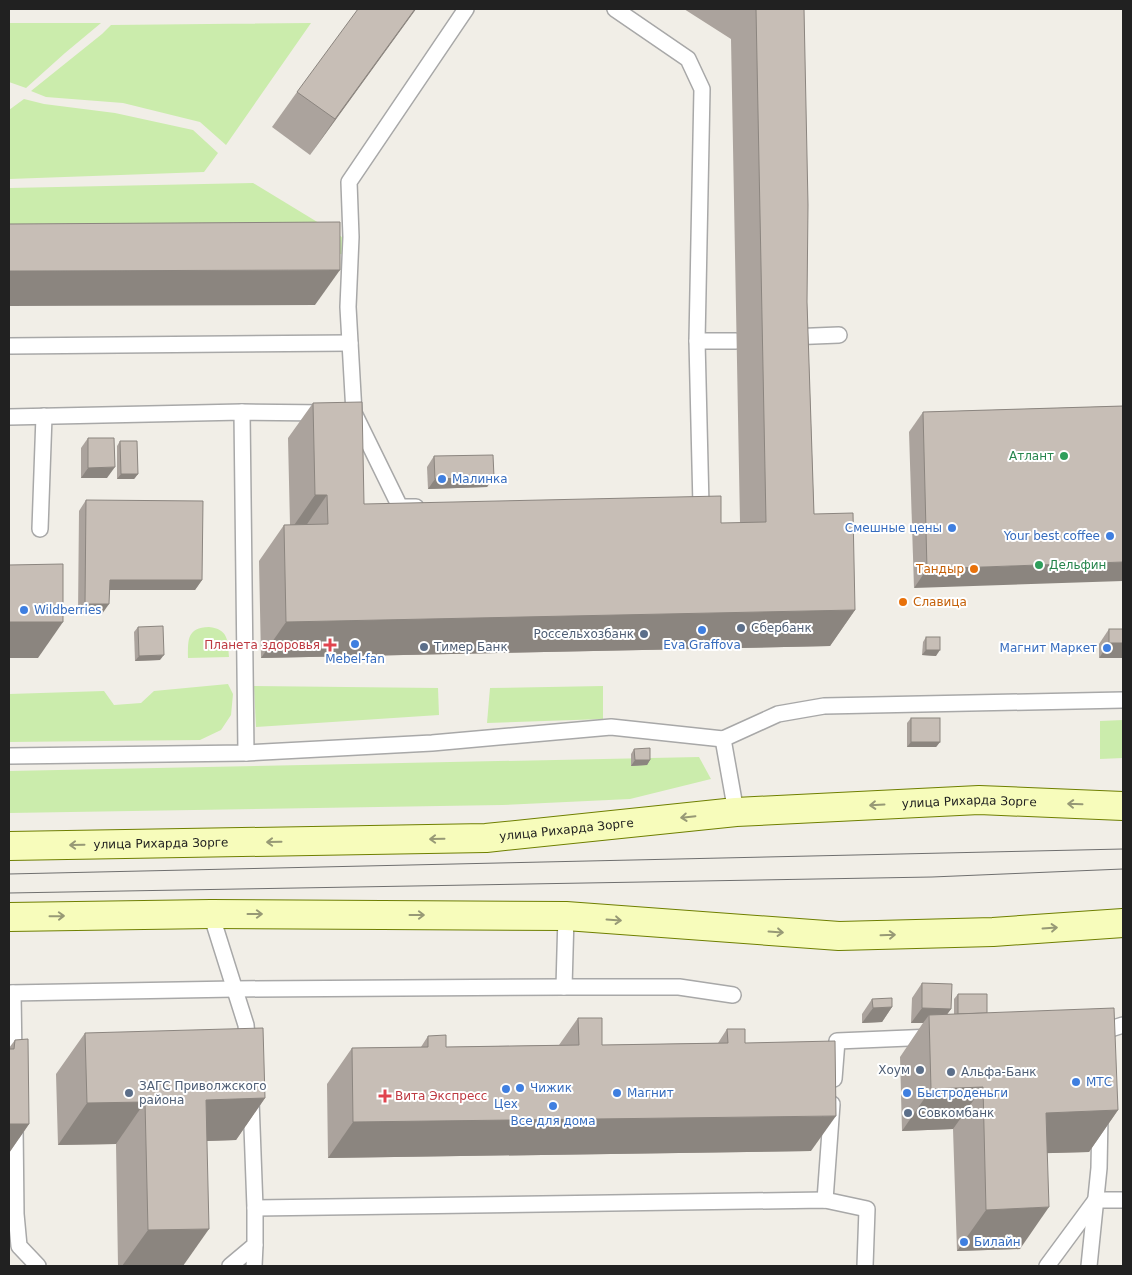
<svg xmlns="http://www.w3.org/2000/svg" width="1132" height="1275" viewBox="0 0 1132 1275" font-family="'DejaVu Sans',sans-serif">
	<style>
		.grass { fill: #cbecac }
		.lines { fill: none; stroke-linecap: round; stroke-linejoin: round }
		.service-casing { stroke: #a8a8a8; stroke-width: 18 }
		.secondary-casing { stroke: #6f7f01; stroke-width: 30 }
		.service { stroke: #fff; stroke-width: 15 }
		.secondary { stroke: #f7fcbb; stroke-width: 28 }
		.tram { stroke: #6f6f6f; stroke-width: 1 }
		.wall { fill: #aba39d }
		.shaded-wall { fill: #8b857f }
		.building { fill: #c7beb6; stroke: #8b857f }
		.oneway { stroke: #979976 }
		.leisure-dot { fill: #2e9e5b; stroke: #fff; stroke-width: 2 }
		.shop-dot { fill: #3f7fe0; stroke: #fff; stroke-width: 2 }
		.food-dot { fill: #e8710a; stroke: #fff; stroke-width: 2 }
		.service-dot { fill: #5c6f8a; stroke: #fff; stroke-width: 2 }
		.health-dot { fill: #e0444e; stroke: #fff; stroke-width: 2 }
		.labels { text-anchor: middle; stroke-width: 4; stroke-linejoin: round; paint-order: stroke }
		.leisure-label { font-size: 12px; fill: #27864d; stroke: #fff; text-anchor: end }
		.shop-label { font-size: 12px; fill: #366cbe; stroke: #fff; text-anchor: start }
		.food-label { font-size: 12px; fill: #c56008; stroke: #fff; text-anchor: end }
		.service-label { font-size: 12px; fill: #4e5e75; stroke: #fff; text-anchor: start }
		.health-label { font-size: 12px; fill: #be3a42; stroke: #fff; text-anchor: end }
		.street-label { font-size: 12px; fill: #212121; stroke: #fff }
	</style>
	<rect width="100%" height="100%" fill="#f1eee7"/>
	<!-- grass -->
	<g class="grass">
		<polygon points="9,23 101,23 65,53 26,88 9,82"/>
		<polygon points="311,23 226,145 200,122 123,103 46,97 31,91 102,34 111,25"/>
		<polygon points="24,99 44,104 115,113 193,130 218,153 204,172 9,179 9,110"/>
		<polygon points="253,183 342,237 342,254 9,254 9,188"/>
		<path d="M209,627C228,629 228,640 229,657L188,658C188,639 187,628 209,627Z"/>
		<polygon points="228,684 233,694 231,715 221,730 200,740 9,742 9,694 104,691 114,705 141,703 154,691"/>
		<polygon points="254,686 438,688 439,715 256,727"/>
		<polygon points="603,686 603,719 487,723 490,688"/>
		<polygon points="1123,720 1123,758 1100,759 1100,721"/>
		<polygon points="699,757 711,779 630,799 502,805 9,813 9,771"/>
	</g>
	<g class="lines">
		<defs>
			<g id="service">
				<polyline points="615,9 688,59 702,89 697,341 701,506 692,506"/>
				<polyline points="789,337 839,335"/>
				<polyline points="697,341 736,341"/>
				<polyline points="9,346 350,343"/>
				<polyline points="242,412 246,753"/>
				<polyline points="9,417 242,412 328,413"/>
				<polyline points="416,507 400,507 354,413 348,307 351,237 349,182 466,9"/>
				<polyline points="40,529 44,416"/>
				<polyline points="723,739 736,812"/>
				<polyline points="9,756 246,753 432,743 611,727 723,739 778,714 824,706 1123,700"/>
				<polyline points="211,914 246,1025 248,1049"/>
				<polyline points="564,987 566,916"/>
				<polyline points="9,993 235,989 564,987 679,987 733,995"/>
				<polyline points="13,993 14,1060"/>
				<polyline points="1096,1032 1101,1032 1123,1025"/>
				<polyline points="834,1079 837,1041 933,1037"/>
				<polyline points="15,1126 16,1214 19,1246 38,1266"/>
				<polyline points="825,1200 832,1104"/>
				<polyline points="1096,1200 1123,1200"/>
				<polyline points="255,1208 825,1200 867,1209 865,1266"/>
				<polyline points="230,1266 255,1245 255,1208 251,1100"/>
				<polyline points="254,1266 255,1245"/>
				<polyline points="1047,1266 1095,1201"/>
				<polyline points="1089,1266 1099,1168 1100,1116"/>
			</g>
			<g id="secondary">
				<path id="s1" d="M9,846L486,838L736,812L979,800L1123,806"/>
				<polyline points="9,917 211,914 566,916 839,936 993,932 1123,923"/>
			</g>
		</defs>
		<!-- service casing -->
		<use href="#service" class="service-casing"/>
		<!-- secondary casing -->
		<use href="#secondary" class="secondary-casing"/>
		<!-- service -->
		<use href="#service" class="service"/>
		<!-- secondary -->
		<use href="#secondary" class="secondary"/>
		<!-- tram -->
		<g class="tram">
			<polyline points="9,874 1123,849"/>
			<polyline points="9,893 932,877 1123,869"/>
		</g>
	</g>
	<!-- wall -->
	<g class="wall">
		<polygon points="416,9 310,155 272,127 297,92"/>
		<polygon points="684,9 804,9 807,302 814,514 855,610 830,646 261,658 259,561 284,525 290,525 288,438 313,403 364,504 721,523 740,523 731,39"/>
		<polygon points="1123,406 914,588 909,432 923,412"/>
		<polygon points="88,438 107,478 81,478 81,448"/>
		<polygon points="120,441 138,474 134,479 117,479 117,446"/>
		<polygon points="434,456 494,477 487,487 428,489 427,467"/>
		<polygon points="86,500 202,580 195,590 110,590 102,614 78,614 79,511"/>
		<polygon points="138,627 160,660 135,661 134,632"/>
		<polygon points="1109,629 1123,629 1099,658 1099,644"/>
		<polygon points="926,637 936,656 922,655 923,642"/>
		<polygon points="911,718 940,742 936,747 907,747 907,723"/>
		<polygon points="634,749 650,760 647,765 631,766 631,754"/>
		<polygon points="922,983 951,1009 947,1014 954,1014 954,999 958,994 987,1013 1118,1110 1089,1152 1047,1153 1020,1249 957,1251 953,1129 902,1131 900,1057 923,1023 911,1023 912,998"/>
		<polygon points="872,999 892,1007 882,1022 862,1023 862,1014"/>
		<polygon points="578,1018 602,1045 718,1043 727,1029 745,1043 811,1151 328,1158 327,1084 352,1048 421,1047 428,1036 446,1047 559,1045"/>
		<polygon points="85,1033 265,1098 236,1140 207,1141 183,1266 118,1266 116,1144 58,1145 56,1074"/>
		<polygon points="15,1040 29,1124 9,1153 9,1048"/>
	</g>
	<!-- shaded-wall -->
	<g class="shaded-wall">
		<polygon points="415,9 416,9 310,155 335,119"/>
		<polygon points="340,270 315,305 9,306 9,271"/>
		<polygon points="115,467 107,478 81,478 88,468"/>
		<polygon points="121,474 138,474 134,479 117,479"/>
		<polygon points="494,477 487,487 428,489 435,479"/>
		<polygon points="315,495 327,495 303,530 290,531"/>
		<polygon points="1123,562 1123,581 914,588 927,569"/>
		<polygon points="110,580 202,580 195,590 103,590"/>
		<polygon points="85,604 109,604 102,614 78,614"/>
		<polygon points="855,610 830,646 261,658 286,622"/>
		<polygon points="9,622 63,622 38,658 9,658"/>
		<polygon points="1109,643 1123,643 1123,658 1099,658"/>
		<polygon points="926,650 940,650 936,656 922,655"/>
		<polygon points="164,655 160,660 135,661 139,656"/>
		<polygon points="911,742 940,742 936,747 907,747"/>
		<polygon points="635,760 650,760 647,765 631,766"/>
		<polygon points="892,1007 882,1022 862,1023 873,1008"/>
		<polygon points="922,1008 951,1009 940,1024 929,1015 923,1023 911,1023"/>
		<polygon points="983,1087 953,1129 902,1131 931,1089"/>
		<polygon points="265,1098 236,1140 177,1142 206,1100"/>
		<polygon points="145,1102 116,1144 58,1145 87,1103"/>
		<polygon points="1118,1110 1089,1152 1017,1154 1046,1113"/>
		<polygon points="836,1116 811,1151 328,1158 353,1122"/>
		<polygon points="9,1124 29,1124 9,1153"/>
		<polygon points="1049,1207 1020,1249 957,1251 986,1210"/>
		<polygon points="209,1229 183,1266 122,1266 148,1230"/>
	</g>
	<!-- building -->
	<g class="building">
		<polygon points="358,9 415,9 335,119 297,92"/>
		<polygon points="756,9 804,9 808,205 807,302 814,514 853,513 855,610 286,622 284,525 328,524 327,495 315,495 313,403 362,402 364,504 721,496 721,523 766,522"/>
		<polygon points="340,222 340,270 9,271 9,224"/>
		<polygon points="1123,406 1123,562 927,569 923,412"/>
		<polygon points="88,438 114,438 115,467 88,468"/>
		<polygon points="120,441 137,441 138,474 121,474"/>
		<polygon points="493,455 494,477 435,479 434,456"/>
		<polygon points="86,500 203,501 202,580 110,580 109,604 85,604"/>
		<polygon points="63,564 63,622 9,622 9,565"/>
		<polygon points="163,626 164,655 139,656 138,627"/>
		<rect x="1109" y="629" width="14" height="14"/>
		<rect x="926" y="637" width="14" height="13"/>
		<rect x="911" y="718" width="29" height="24"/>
		<polygon points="650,748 650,760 635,760 634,749"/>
		<polygon points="922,983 952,984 951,1009 922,1008"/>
		<polygon points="958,994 987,994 987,1013 958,1014"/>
		<polygon points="892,998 892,1007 873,1008 872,999"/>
		<polygon points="1114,1008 1118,1110 1046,1113 1049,1207 986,1210 983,1087 931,1089 929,1015"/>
		<polygon points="578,1018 602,1018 602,1045 728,1043 727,1029 745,1029 745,1043 835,1041 836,1116 353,1122 352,1048 428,1047 428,1036 446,1035 446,1047 579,1045"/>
		<polygon points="263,1028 265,1098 206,1100 209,1229 148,1230 145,1102 87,1103 85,1033"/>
		<polygon points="28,1039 29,1124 9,1124 9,1049 14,1049 15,1040"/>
	</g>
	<!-- one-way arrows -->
	<defs><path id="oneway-shaft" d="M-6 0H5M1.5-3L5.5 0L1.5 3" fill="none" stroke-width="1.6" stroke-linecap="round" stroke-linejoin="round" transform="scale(1.25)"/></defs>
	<g class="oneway">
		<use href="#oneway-shaft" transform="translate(1075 804) rotate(-178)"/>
		<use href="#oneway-shaft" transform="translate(877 805) rotate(177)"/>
		<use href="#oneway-shaft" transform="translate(688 817) rotate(174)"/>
		<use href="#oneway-shaft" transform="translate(437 839) rotate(179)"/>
		<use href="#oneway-shaft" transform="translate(274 842) rotate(179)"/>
		<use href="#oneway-shaft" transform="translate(77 845) rotate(179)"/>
		<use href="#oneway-shaft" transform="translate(255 914)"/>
		<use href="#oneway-shaft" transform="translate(417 915)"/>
		<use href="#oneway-shaft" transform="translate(57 916) rotate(-1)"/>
		<use href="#oneway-shaft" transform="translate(614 920) rotate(4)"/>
		<use href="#oneway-shaft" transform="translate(1050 928) rotate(-4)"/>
		<use href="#oneway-shaft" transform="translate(776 932) rotate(4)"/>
		<use href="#oneway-shaft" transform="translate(888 935) rotate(-2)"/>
	</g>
	<!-- markers -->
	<g class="leisure-dot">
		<circle cx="1064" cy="456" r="5"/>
		<circle cx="1039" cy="565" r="5"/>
	</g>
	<g class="shop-dot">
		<circle cx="442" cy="479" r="5"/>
		<circle cx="952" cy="528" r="5"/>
		<circle cx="1110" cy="536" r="5"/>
		<circle cx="24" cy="610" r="5"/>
		<circle cx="702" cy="630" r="5"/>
		<circle cx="355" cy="644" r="5"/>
		<circle cx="1107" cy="648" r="5"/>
		<circle cx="1076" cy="1082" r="5"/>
		<circle cx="520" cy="1088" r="5"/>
		<circle cx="506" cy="1089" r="5"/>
		<circle cx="617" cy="1093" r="5"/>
		<circle cx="907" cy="1093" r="5"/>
		<circle cx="553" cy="1106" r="5"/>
		<circle cx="964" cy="1242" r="5"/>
	</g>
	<g class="food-dot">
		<circle cx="974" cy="569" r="5"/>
		<circle cx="903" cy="602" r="5"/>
	</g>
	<g class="service-dot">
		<circle cx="741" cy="628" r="5"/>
		<circle cx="644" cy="634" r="5"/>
		<circle cx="424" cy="647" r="5"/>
		<circle cx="920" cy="1070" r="5"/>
		<circle cx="951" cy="1072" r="5"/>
		<circle cx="129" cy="1093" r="5"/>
		<circle cx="908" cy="1113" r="5"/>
	</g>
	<g class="health-dot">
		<path d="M327.5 637.5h5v5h5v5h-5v5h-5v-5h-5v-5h5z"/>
		<path d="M382.5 1088.5h5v5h5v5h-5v5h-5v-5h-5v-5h5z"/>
	</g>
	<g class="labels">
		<!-- leisure labels -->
		<g class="leisure-label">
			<text x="1054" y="460">Атлант</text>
			<text x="1049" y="569" text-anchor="start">Дельфин</text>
		</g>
		<!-- shop labels -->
		<g class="shop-label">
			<text x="452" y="483">Малинка</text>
			<text x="942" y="532" text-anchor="end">Смешные цены</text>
			<text x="1100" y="540" text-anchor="end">Your best coffee</text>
			<text x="34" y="614">Wildberries</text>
			<text x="702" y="649" text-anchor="middle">Eva Graffova</text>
			<text x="1097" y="652" text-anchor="end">Магнит Маркет</text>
			<text x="355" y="663" text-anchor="middle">Mebel-fan</text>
			<text x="1086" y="1086">МТС</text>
			<text x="530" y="1092">Чижик</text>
			<text x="627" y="1097">Магнит</text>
			<text x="917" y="1097">Быстроденьги</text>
			<text x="506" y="1108" text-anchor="middle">Цех</text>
			<text x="553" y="1125" text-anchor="middle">Все для дома</text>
			<text x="974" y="1246">Билайн</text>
		</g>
		<!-- food labels -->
		<g class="food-label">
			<text x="964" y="573">Тандыр</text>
			<text x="913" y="606" text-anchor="start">Славица</text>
		</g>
		<!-- service labels -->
		<g class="service-label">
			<text x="751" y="632">Сбербанк</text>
			<text x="634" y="638" text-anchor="end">Россельхозбанк</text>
			<text x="434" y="651">Тимер Банк</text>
			<text x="910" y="1074" text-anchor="end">Хоум</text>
			<text x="961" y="1076">Альфа-Банк</text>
			<text x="139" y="1090">ЗАГС Приволжского<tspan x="139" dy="14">района</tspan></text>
			<text x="918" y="1117">Совкомбанк</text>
		</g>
		<!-- health labels -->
		<g class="health-label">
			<text x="320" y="649">Планета здоровья</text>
			<text x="395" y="1100" text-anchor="start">Вита Экспресс</text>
		</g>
		<!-- street labels -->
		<g class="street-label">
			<text dy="4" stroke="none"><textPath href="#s1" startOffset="962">улица Рихарда Зорге</textPath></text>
			<text dy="4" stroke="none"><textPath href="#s1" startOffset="558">улица Рихарда Зорге</textPath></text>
			<text dy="4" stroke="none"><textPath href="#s1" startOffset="152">улица Рихарда Зорге</textPath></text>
		</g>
	</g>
	<!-- border -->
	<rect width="1132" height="1275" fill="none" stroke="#212121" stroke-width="20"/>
</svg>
